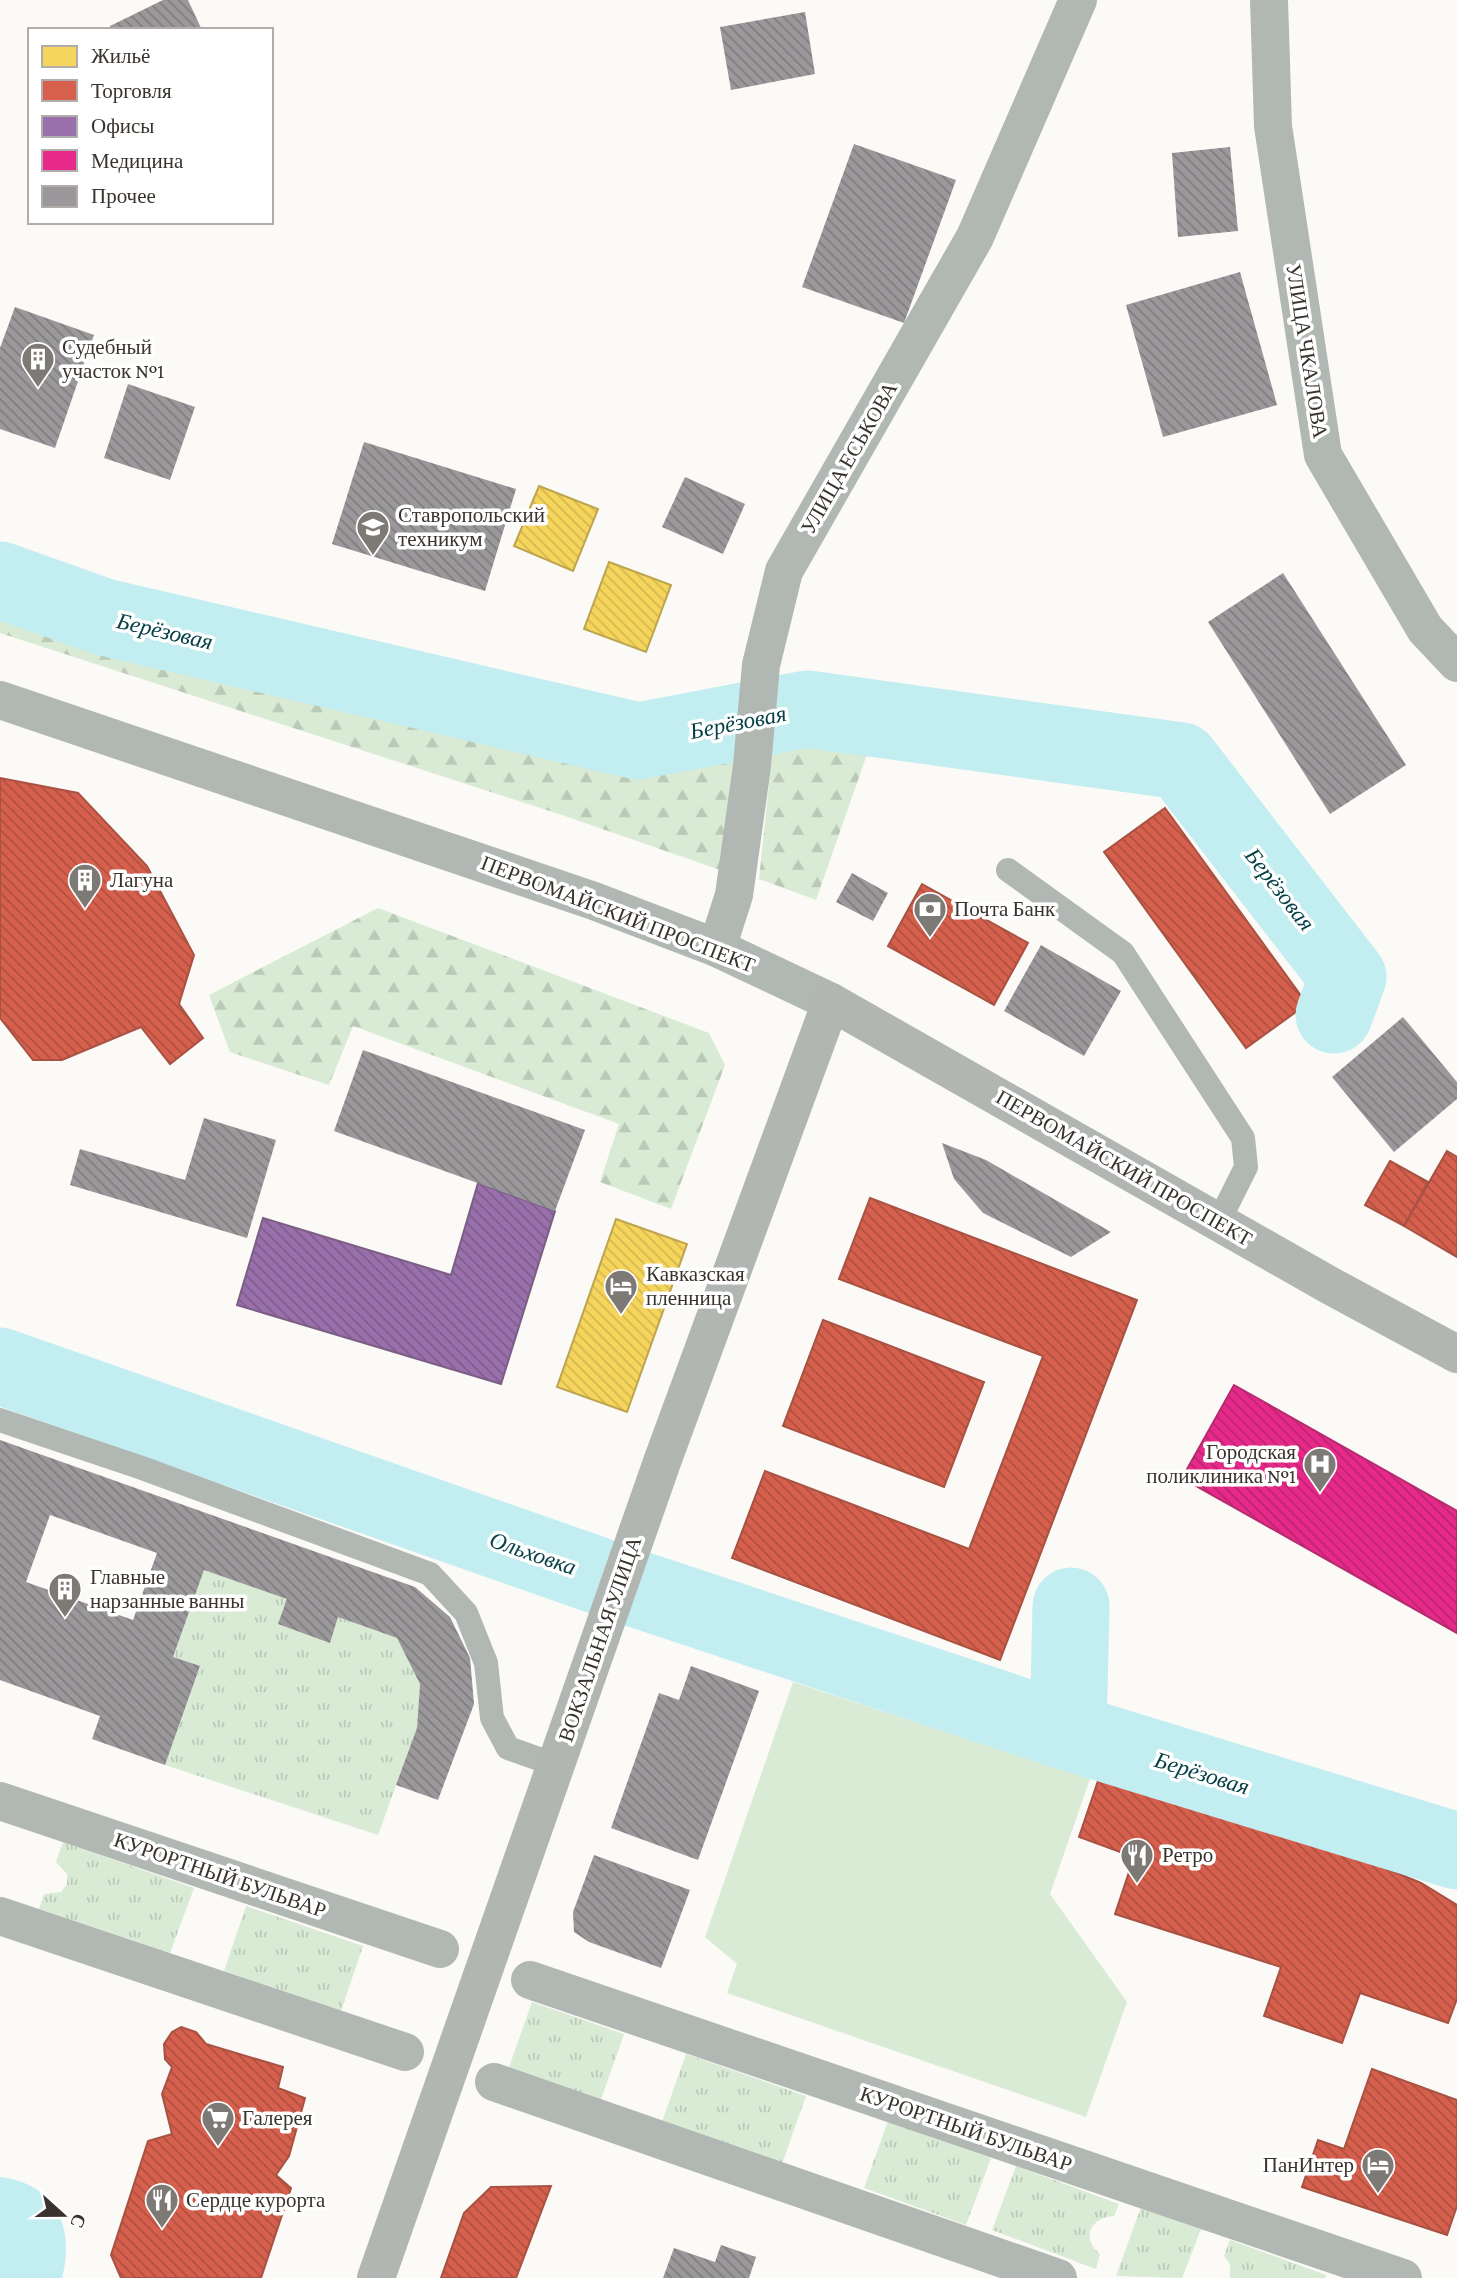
<svg xmlns="http://www.w3.org/2000/svg" width="1457" height="2278" viewBox="0 0 1457 2278" font-family="'Crimson Pro',serif">
	<style>
		.grass { fill: url(#grass-tufts) }
		.forest { fill: url(#forest-firs) }
		.park { fill: #d9ead5 }
		.water { fill: #c2edf1 }
		.homes { fill: url(#homes-back-hatch); stroke: #bda44e; stroke-width: 2 }
		.shops { fill: url(#shops-back-hatch); stroke: #a75243; stroke-width: 2 }
		.offices { fill: url(#offices-back-hatch); stroke: #7c5e85; stroke-width: 2 }
		.health { fill: url(#health-back-hatch); stroke: #b32c6e; stroke-width: 2 }
		.lines { fill: none; stroke-linecap: round; stroke-linejoin: round }
		.river { stroke: #c2edf1; stroke-width: 77 }
		.building { fill: url(#building-back-hatch); fill-rule: evenodd }
		.service { stroke: #b1b7b3; stroke-width: 24 }
		.pedestrian { stroke: #b1b7b3; stroke-width: 38 }
		.minor { stroke: #b1b7b3; stroke-width: 38 }
		.tertiary { stroke: #b1b7b3; stroke-width: 38 }
		.secondary { stroke: #b1b6b2; stroke-width: 38 }
		.labels { text-anchor: middle; stroke-width: 7; stroke-linejoin: round; paint-order: stroke }
		.poi-label { font-size: 21px; fill: #39332d; stroke: #fff; text-anchor: start }
		.street-label { font-size: 21px; fill: #39332d; stroke: #fff }
		.water-label { font-size: 23px; font-style: italic; fill: #064147; stroke: #fff }
	</style>
	<defs>
		<pattern id="grass-tufts" width="24" height="20" patternUnits="userSpaceOnUse" patternTransform="scale(1.75)"><rect width="24" height="20" fill="#d9ead5"/><path d="M3 7l-1-3M5 7V3M7 7l1-3M15 17l-1-3M17 17v-4M19 17l1-3" fill="none" stroke="#bbc9b7"/></pattern>
		<pattern id="forest-firs" width="22" height="20" patternUnits="userSpaceOnUse" patternTransform="scale(1.75)"><rect width="22" height="20" fill="#d9ead5"/><path d="M5 1l3.5 6h-7zM16 11l3.5 6h-7z" fill="#bbc9b7"/></pattern>
		<pattern id="homes-back-hatch" width="6" height="6" patternUnits="userSpaceOnUse" patternTransform="scale(1.75)"><rect width="6" height="6" fill="#f6d55c"/><path d="M-1 5l2 2M0 0l6 6M5-1l2 2" fill="none" stroke="#d4b750"/></pattern>
		<pattern id="shops-back-hatch" width="6" height="6" patternUnits="userSpaceOnUse" patternTransform="scale(1.75)"><rect width="6" height="6" fill="#d6604d"/><path d="M-1 5l2 2M0 0l6 6M5-1l2 2" fill="none" stroke="#af5040"/></pattern>
		<pattern id="offices-back-hatch" width="6" height="6" patternUnits="userSpaceOnUse" patternTransform="scale(1.75)"><rect width="6" height="6" fill="#9970ab"/><path d="M-1 5l2 2M0 0l6 6M5-1l2 2" fill="none" stroke="#7e5d8c"/></pattern>
		<pattern id="health-back-hatch" width="6" height="6" patternUnits="userSpaceOnUse" patternTransform="scale(1.75)"><rect width="6" height="6" fill="#e7298a"/><path d="M-1 5l2 2M0 0l6 6M5-1l2 2" fill="none" stroke="#bc2471"/></pattern>
		<pattern id="building-back-hatch" width="6" height="6" patternUnits="userSpaceOnUse" patternTransform="scale(1.75)"><rect width="6" height="6" fill="#9a989a"/><path d="M-1 5l2 2M0 0l6 6M5-1l2 2" fill="none" stroke="#7f7d7e"/></pattern>
	</defs>
	<rect width="100%" height="100%" fill="#fcfaf7"/>
	<!-- grass -->
	<g class="grass">
		<polygon points="204,1570 287,1599 330,1642 338,1617 397,1638 420,1684 417,1728 378,1835 165,1765 200,1667 173,1657"/>
		<polygon points="63,1842 194,1888 170,1953 39,1909 44,1894 61,1892 67,1884 67,1874 56,1862"/>
		<polygon points="246,1906 363,1946 341,2011 224,1971"/>
		<polygon points="532,2002 624,2034 600,2102 508,2070"/>
		<polygon points="686,2054 806,2096 782,2164 662,2122"/>
		<polygon points="888,2121 991,2158 966,2225 864,2188"/>
		<path d="M1016,2166L1119,2204L1114,2216C1091,2217 1080,2238 1100,2254L1096,2269L992,2230Z"/>
		<polygon points="1141,2207 1201,2229 1182,2278 1116,2276"/>
		<polygon points="1230,2240 1326,2275 1325,2278 1230,2278 1230,2264 1224,2256"/>
	</g>
	<!-- forest -->
	<g class="forest">
		<polygon points="7,599 104,632 633,755 741,738 723,871 562,815 0,633 0,619"/>
		<polygon points="803,730 872,740 816,900 759,879 774,737"/>
		<polygon points="378,908 709,1033 725,1065 671,1209 600,1182 619,1124 353,1026 329,1085 230,1052 209,995"/>
	</g>
	<!-- park -->
	<polygon class="park" points="793,1682 1090,1779 1050,1894 1127,2002 1086,2117 727,1993 737,1964 705,1937"/>
	<!-- water -->
	<path class="water" d="M0,2177C56,2184 75,2227 62,2278H0Z"/>
	<!-- homes -->
	<g class="homes">
		<polygon points="539,486 598,509 573,571 514,546"/>
		<polygon points="609,562 671,585 646,652 584,629"/>
		<polygon points="616,1219 687,1244 627,1412 557,1387"/>
	</g>
	<!-- shops -->
	<g class="shops">
		<polygon points="0,778 78,793 147,866 194,955 179,1004 203,1038 170,1064 141,1027 62,1060 33,1060 0,1018"/>
		<polygon points="1165,808 1307,1004 1246,1048 1104,852"/>
		<polygon points="922,884 1028,943 994,1005 888,946"/>
		<polygon points="1447,1151 1457,1157 1457,1257 1404,1226"/>
		<polygon points="1390,1161 1428,1182 1404,1226 1365,1205"/>
		<polygon points="870,1198 1137,1300 1000,1660 732,1558 765,1471 969,1549 1043,1356 839,1279"/>
		<polygon points="823,1320 984,1382 944,1487 783,1426"/>
		<polygon points="1102,1769 1344,1851 1421,1883 1457,1905 1457,1999 1448,2023 1360,1993 1342,2043 1264,2016 1281,1967 1115,1914 1134,1857 1079,1837"/>
		<polygon points="181,2027 196,2032 206,2044 283,2067 278,2088 305,2098 289,2156 276,2175 291,2188 261,2278 121,2278 111,2255 148,2141 172,2134 162,2094 172,2067 165,2059 164,2044 172,2032"/>
		<polygon points="1372,2069 1457,2100 1457,2206 1447,2235 1302,2187 1318,2140 1344,2149"/>
		<polygon points="551,2186 516,2278 441,2278 464,2213 491,2187"/>
	</g>
	<!-- offices -->
	<polygon class="offices" points="478,1183 555,1211 501,1384 237,1305 263,1218 451,1275"/>
	<!-- health -->
	<polygon class="health" points="1234,1385 1457,1511 1457,1633 1182,1478"/>
	<g class="lines">
		<!-- river -->
		<g class="river">
			<polyline points="0,580 104,617 638,741 807,709 1181,761 1348,977 1334,1015"/>
			<polyline points="0,1366 622,1584 1068,1732"/>
			<polyline points="1071,1606 1068,1732 1457,1851"/>
		</g>
	</g>
	<!-- building -->
	<g class="building">
		<polygon points="163,0 188,0 202,30 112,30 110,26"/>
		<polygon points="805,12 815,74 731,90 720,27"/>
		<polygon points="854,144 956,180 904,323 802,287"/>
		<polygon points="1230,147 1238,231 1178,237 1172,153"/>
		<polygon points="1240,272 1277,405 1163,437 1126,305"/>
		<polygon points="15,307 94,335 55,448 0,429 0,348"/>
		<polygon points="128,384 195,407 170,480 104,458"/>
		<polygon points="364,442 516,489 485,591 332,544"/>
		<polygon points="685,477 745,504 723,554 662,527"/>
		<polygon points="1283,573 1406,765 1330,814 1208,622"/>
		<polygon points="852,873 888,893 873,921 836,902"/>
		<polygon points="1041,945 1121,991 1084,1056 1004,1011"/>
		<polygon points="1403,1017 1457,1082 1457,1099 1394,1152 1332,1077"/>
		<polygon points="363,1050 585,1130 555,1211 334,1131"/>
		<polygon points="204,1118 276,1140 247,1238 70,1185 80,1149 185,1180"/>
		<polygon points="942,1143 986,1160 1111,1232 1071,1257 983,1213 954,1179"/>
		<path d="M0,1440L415,1587L450,1617L470,1658L474,1704L438,1800L396,1785L417,1728L420,1684L397,1638L338,1617L330,1643L278,1624L287,1599L204,1570L173,1657L200,1666L165,1765L92,1739L100,1716L0,1680ZM50,1515L157,1553L133,1620L26,1582Z"/>
		<polygon points="691,1666 759,1691 698,1860 611,1828 659,1693 679,1700"/>
		<polygon points="594,1855 690,1890 661,1968 589,1942 574,1932 573,1912"/>
		<polygon points="721,2245 756,2257 749,2278 663,2278 674,2248 715,2262"/>
	</g>
	<g class="lines">
		<!-- service -->
		<g class="service">
			<polyline points="1008,870 1123,953 1243,1138 1246,1167 1219,1221"/>
			<polyline points="0,1420 142,1468 430,1574 466,1613 486,1663 492,1718 508,1748 556,1765"/>
		</g>
		<!-- pedestrian -->
		<g class="pedestrian">
			<polyline points="0,1801 440,1949"/>
			<polyline points="0,1916 405,2052"/>
			<polyline points="530,1980 1403,2278"/>
			<polyline points="494,2082 1058,2278"/>
		</g>
		<!-- minor -->
		<polyline class="minor" points="717,948 734,895 752,766 761,665 784,571 975,237 1078,0"/>
		<!-- tertiary -->
		<g class="tertiary">
			<polyline points="1269,0 1273,126 1323,455 1425,629 1457,663"/>
			<polyline points="0,700 594,901 717,948 831,1002"/>
		</g>
		<!-- secondary -->
		<polyline class="secondary" points="376,2278 662,1462 831,1002 1329,1285 1457,1354"/>
	</g>
	<!-- icons -->
	<defs>
		<symbol id="building-pin" viewBox="-11 -11 22 30"><path d="M0 17L-7.5 6A9.5 9.5 0 1 1 7.5 6Z" fill="#7d7974" stroke="#fff"/><path d="M-4-6H4V6H1V3H-1V6H-4ZM-2.5-4.3h1.7v1.8h-1.7ZM.8-4.3h1.7v1.8H.8ZM-2.5-1h1.7V.8h-1.7ZM.8-1h1.7V.8H.8Z" fill="#fff"/></symbol>
		<symbol id="university-pin" viewBox="-11 -11 22 30"><path d="M0 17L-7.5 6A9.5 9.5 0 1 1 7.5 6Z" fill="#7d7974" stroke="#fff"/><path d="M0-5L7-2L0 1L-7-2ZM-4 1L0 2.5L4 1V4Q0 6-4 4Z" fill="#fff"/></symbol>
		<symbol id="bank-pin" viewBox="-11 -11 22 30"><path d="M0 17L-7.5 6A9.5 9.5 0 1 1 7.5 6Z" fill="#7d7974" stroke="#fff"/><path d="M-6-4H6V4H-6ZM0-2.3a2.3 2.3 0 1 0 0 4.6a2.3 2.3 0 1 0 0-4.6Z" fill="#fff"/></symbol>
		<symbol id="hotel-pin" viewBox="-11 -11 22 30"><path d="M0 17L-7.5 6A9.5 9.5 0 1 1 7.5 6Z" fill="#7d7974" stroke="#fff"/><path d="M-6-4.5h1.5V1H6V5H4.5V3h-9V5H-6ZM-4 0a1.8 1.8 0 1 1 3.6 0ZM.5 0V-2.5h3Q6-2.5 6 0Z" fill="#fff"/></symbol>
		<symbol id="hospital-pin" viewBox="-11 -11 22 30"><path d="M0 17L-7.5 6A9.5 9.5 0 1 1 7.5 6Z" fill="#7d7974" stroke="#fff"/><path d="M-5-5h3v3.5h4V-5h3V5h-3V1.5h-4V5h-3Z" fill="#fff"/></symbol>
		<symbol id="restaurant-pin" viewBox="-11 -11 22 30"><path d="M0 17L-7.5 6A9.5 9.5 0 1 1 7.5 6Z" fill="#7d7974" stroke="#fff"/><path d="M-5-6h1v4h1v-4h1v4h1v-4h1v5L-1.5 .5V6h-2V.5L-5-1ZM5-6V6H3V1.5H1.5Q1.5-4 5-6Z" fill="#fff"/></symbol>
		<symbol id="supermarket-pin" viewBox="-11 -11 22 30"><path d="M0 17L-7.5 6A9.5 9.5 0 1 1 7.5 6Z" fill="#7d7974" stroke="#fff"/><path d="M-6-5.5h2.5l.6 2H6L4.5 2H-2.5L-4.4-4H-6ZM-1.5 3.2a1.3 1.3 0 1 0 .1 0ZM3 3.2a1.3 1.3 0 1 0 .1 0Z" fill="#fff"/></symbol>
	</defs>
	<g fill-rule="evenodd">
		<use href="#building-pin" x="19" y="340" width="38" height="52"/>
		<use href="#university-pin" x="354" y="508" width="38" height="52"/>
		<use href="#building-pin" x="66" y="861" width="38" height="52"/>
		<use href="#bank-pin" x="911" y="890" width="38" height="52"/>
		<use href="#hotel-pin" x="602" y="1267" width="38" height="52"/>
		<use href="#hospital-pin" x="1301" y="1445" width="38" height="52"/>
		<use href="#building-pin" x="46" y="1570" width="38" height="52"/>
		<use href="#restaurant-pin" x="1118" y="1836" width="38" height="52"/>
		<use href="#supermarket-pin" x="199" y="2099" width="38" height="52"/>
		<use href="#hotel-pin" x="1359" y="2146" width="38" height="52"/>
		<use href="#restaurant-pin" x="143" y="2181" width="38" height="52"/>
	</g>
	<g class="labels">
		<!-- poi labels -->
		<g class="poi-label">
			<text x="62" y="354">Судебный<tspan x="62" dy="24">участок №1</tspan></text>
			<text x="398" y="522">Ставропольский<tspan x="398" dy="24">техникум</tspan></text>
			<text x="110" y="887">Лагуна</text>
			<text x="954" y="916">Почта Банк</text>
			<text x="646" y="1281">Кавказская<tspan x="646" dy="24">пленница</tspan></text>
			<text x="1296" y="1459" text-anchor="end">Городская<tspan x="1296" dy="24">поликлиника №1</tspan></text>
			<text x="90" y="1584">Главные<tspan x="90" dy="24">нарзанные ванны</tspan></text>
			<text x="1162" y="1862">Ретро</text>
			<text x="242" y="2125">Галерея</text>
			<text x="1354" y="2172" text-anchor="end">ПанИнтер</text>
			<text x="186" y="2207">Сердце курорта</text>
		</g>
		<!-- street labels -->
		<g class="street-label">
			<text transform="translate(1307 351) rotate(81)" y="7">УЛИЦА ЧКАЛОВА</text>
			<text transform="translate(849 458) rotate(-60)" y="7">УЛИЦА ЕСЬКОВА</text>
			<text transform="translate(618 914) rotate(21)" y="7">ПЕРВОМАЙСКИЙ ПРОСПЕКТ</text>
			<text transform="translate(1124 1168) rotate(30)" y="7">ПЕРВОМАЙСКИЙ ПРОСПЕКТ</text>
			<text transform="translate(600 1639) rotate(-71)" y="7">ВОКЗАЛЬНАЯ УЛИЦА</text>
			<text transform="translate(220 1875) rotate(19)" y="7">КУРОРТНЫЙ БУЛЬВАР</text>
			<text transform="translate(966 2129) rotate(19)" y="7">КУРОРТНЫЙ БУЛЬВАР</text>
		</g>
		<!-- water labels -->
		<g class="water-label">
			<text transform="translate(165 631) rotate(13)" y="8">Берёзовая</text>
			<text transform="translate(738 722) rotate(-11)" y="8">Берёзовая</text>
			<text transform="translate(1280 889) rotate(52)" y="8">Берёзовая</text>
			<text transform="translate(533 1553) rotate(19)" y="8">Ольховка</text>
			<text transform="translate(1202 1773) rotate(17)" y="8">Берёзовая</text>
		</g>
	</g>
	<!-- legend -->
	<rect x="28" y="28" width="245" height="196" fill="#ffffff" stroke="#b0adab" stroke-width="2"/>
	<rect x="42" y="46" width="35" height="21" fill="#f6d55c" stroke="#b0adab" stroke-width="2"/>
	<text x="91" y="63" font-size="21" fill="#39332d">Жильё</text>
	<rect x="42" y="80" width="35" height="21" fill="#d6604d" stroke="#b0adab" stroke-width="2"/>
	<text x="91" y="98" font-size="21" fill="#39332d">Торговля</text>
	<rect x="42" y="116" width="35" height="21" fill="#9970ab" stroke="#b0adab" stroke-width="2"/>
	<text x="91" y="133" font-size="21" fill="#39332d">Офисы</text>
	<rect x="42" y="150" width="35" height="21" fill="#e7298a" stroke="#b0adab" stroke-width="2"/>
	<text x="91" y="168" font-size="21" fill="#39332d">Медицина</text>
	<rect x="42" y="186" width="35" height="21" fill="#9a989a" stroke="#b0adab" stroke-width="2"/>
	<text x="91" y="203" font-size="21" fill="#39332d">Прочее</text>
	<!-- north arrow -->
	<g transform="translate(63 2215) rotate(111)" stroke="#ffffff" stroke-width="5" paint-order="stroke">
	<path d="M0-5L12 26L0 18L-12 26Z" fill="#39332d"/>
	<text y="-10" font-size="19" font-weight="bold" text-anchor="middle" fill="#39332d">С</text>
	</g>
</svg>
